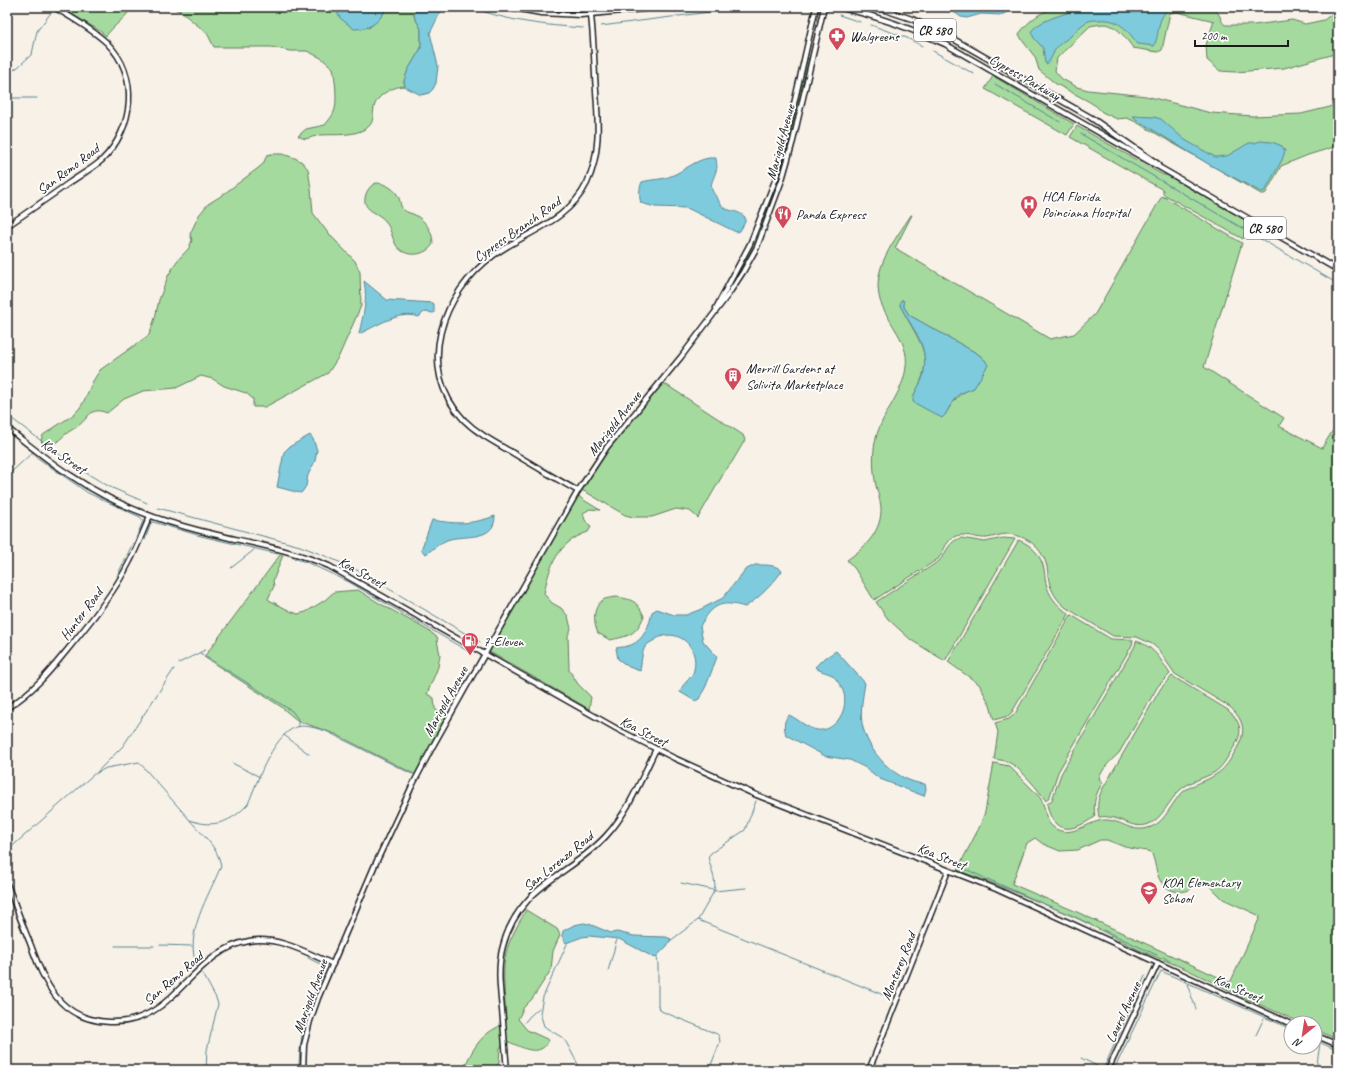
<svg xmlns="http://www.w3.org/2000/svg" width="1345" height="1077" viewBox="0 0 1345 1077" font-family="Caveat,sans-serif">
	<style>
		.green { fill: #a5da9e; stroke: #607b5d; fill-rule: evenodd }
		.water { fill: #7fcbde; stroke: #578590 }
		.lines { fill: none; stroke-linecap: round; stroke-linejoin: round }
		.stream { stroke: #578590; stroke-width: 1 }
		.secondary-casing { stroke: #1c1c1c; stroke-width: 7 }
		.primary-casing { stroke: #1c1c1c; stroke-width: 7 }
		.secondary { stroke: #fff; stroke-width: 4 }
		.primary { stroke: #fff; stroke-width: 4 }
		.labels { text-anchor: middle; stroke-width: 3.5; stroke-linejoin: round; paint-order: stroke }
		.shield { fill: #fff; stroke: #606060; stroke-width: 1 }
		.shield-label { font-size: 13px; font-weight: bold; fill: #1c1c1c }
		.poi-label { font-size: 14px; fill: #1c1c1c; stroke: #fff; text-anchor: start }
		.street-label { font-size: 14px; fill: #1c1c1c; stroke: #fff }
	</style>
	<rect width="100%" height="100%" fill="#f8f1e8"/>
	<filter id="ink" filterUnits="userSpaceOnUse"><feTurbulence type="fractalNoise" baseFrequency=".025" numOctaves="2"/><feDisplacementMap in="SourceGraphic" scale="8" xChannelSelector="R" yChannelSelector="G"/><feConvolveMatrix kernelMatrix="1 2 1 2 8 2 1 2 1" color-interpolation-filters="sRGB"/></filter>
	<g filter="url(#ink)">
		<!-- green -->
		<g class="green">
			<path d="M60,7H132C125,19 114,25 106,36L100,31Z"/>
			<path d="M170,7H335C341,24 353,23 369,28L382,16L387,7H416L414,16L421,29V48L408,70L404,81L405,86C394,86 379,94 375,104C372,112 375,122 368,127C355,137 335,134 320,135C315,136 310,138 305,139L298,136L306,129L325,125C328,121 332,117 334,112C338,103 335,78 333,68L321,58L307,51H290L271,47H214L207,33L180,11Z"/>
			<path d="M1060,7H1202C1207,9 1214,8 1218,13C1221,17 1221,22 1225,25H1254L1292,20L1305,24L1324,20L1338,9V53L1284,68L1236,72L1220,71L1207,60L1206,45L1214,21L1177,12L1170,13L1162,50L1158,52L1133,48C1127,40 1118,26 1106,24C1101,24 1095,25 1090,26L1057,58L1055,71L1062,79L1077,87L1088,90L1146,96L1211,113L1253,116L1301,114L1330,107L1338,101V106L1333,110L1338,122V143L1334,147L1308,155L1281,166L1266,193L1264,194H1261L1136,122L1127,118L1117,119L1102,112L1096,106L1088,101L1056,84L1039,70L1035,57L1022,40L1019,34C1029,20 1042,10 1060,7Z"/>
			<polygon points="806,57 810,59 792,138 788,138"/>
			<polygon points="993,76 1074,124 1067,135 985,89"/>
			<polygon points="1077,126 1163,175 1170,175 1249,220 1243,239 1163,194 1163,190 1070,137"/>
			<path d="M787,141L791,142L781,179L756,246L742,271L721,302C751,251 772,197 787,141Z"/>
			<path d="M271,154H282L295,158L302,162L308,169L311,189L313,213L328,233L355,261L360,272L361,306L339,356L328,373L265,407H253V399L246,393L224,386L213,379L201,376L176,388L143,391L124,399L107,413C90,406 90,417 78,426C76,428 73,429 70,431C62,436 58,443 50,446L42,443L41,440L43,435L73,415L79,409L83,403L93,381L100,370L149,335L155,318L159,300L168,276L177,261L189,248L192,240L190,234L199,215L208,204L221,196L257,169L263,164L267,155Z"/>
			<path d="M376,183C386,183 396,190 399,198C401,203 400,207 404,210C407,213 412,213 415,215C426,221 433,232 433,244C425,257 404,258 396,245C392,238 391,229 386,222C379,211 360,212 366,194C368,189 371,185 376,183Z"/>
			<path d="M1162,196L1242,243L1204,367L1284,418L1279,426L1322,448L1338,422V1040L1315,1029V1023H1302L1247,999L1186,969L1139,950L1073,916L995,884L957,870L979,828L985,812L994,763L1009,766L1035,792L1041,799C1046,808 1044,820 1053,827C1071,841 1089,819 1107,820C1123,821 1132,834 1151,827C1166,822 1171,802 1183,792C1192,784 1205,782 1215,775C1224,770 1228,763 1233,755C1245,736 1248,724 1230,707L1175,674L1158,649L1152,644L1137,637L1113,636L1065,607C1058,601 1053,594 1050,585C1048,579 1048,573 1047,567C1043,548 1026,535 1008,534C1000,534 994,537 987,538C974,539 959,529 949,541C944,546 943,554 938,559L874,600L855,569L847,560C866,547 882,531 881,507C880,500 878,493 876,486C873,470 872,454 876,438C882,413 904,392 906,366C908,353 902,340 895,329C890,320 883,310 880,300C871,268 895,240 911,215H912L895,248L1050,339L1074,334L1095,314ZM903,300L904,307L909,315L978,354L985,360L974,388C959,392 953,401 945,415L913,397C938,355 918,342 900,305ZM1035,838L1043,844L1060,851L1078,850L1100,840H1107L1125,847L1151,852C1158,866 1154,885 1174,891C1179,892 1184,892 1189,890C1193,888 1196,884 1199,882L1210,886L1223,899L1260,916V917L1231,981L1229,982L1077,912L1012,884L1027,843Z"/>
			<polygon points="662,382 743,435 745,440 732,462 725,471 698,518 690,511 676,509 652,517 633,517 625,515 586,492 580,490 608,448"/>
			<path d="M578,495L582,499L600,510L590,509L583,513L585,520L591,527L588,532C558,542 549,566 544,594L552,603L561,608L568,616L571,629L568,635L569,670L578,684L591,697L589,709L488,651Z"/>
			<path d="M961,538L985,542L1003,538L1015,539L945,661L911,640L888,619L876,602L939,561C947,553 948,541 961,538Z"/>
			<path d="M1018,540C1031,544 1041,555 1044,569C1045,575 1045,581 1047,587C1051,599 1059,607 1069,614L1012,712L1008,716L994,720L990,705L979,684L948,662L1017,543Z"/>
			<polygon points="280,555 283,555 273,581 274,586 268,599 269,600 290,611 298,614 306,612 325,600 334,592 358,590 379,603 429,631 438,638 437,640 440,655 438,667 427,694 434,698 435,709 447,718 416,775 335,734 298,721 280,706 204,657"/>
			<path d="M618,597C633,600 637,601 644,616C636,635 629,636 610,640L598,633C593,623 592,605 605,599C609,598 614,597 618,597Z"/>
			<path d="M1071,615L1111,639L1133,640L1132,645L1058,772L1050,796L1046,801C1039,790 1020,768 1010,763C1005,760 999,760 994,759L998,732L995,723L1009,719L1015,714Z"/>
			<path d="M1136,641C1154,646 1161,660 1170,674L1158,686L1119,753L1118,754C1110,761 1102,769 1099,779L1103,782C1095,795 1093,802 1095,817C1089,820 1084,824 1078,826C1058,834 1050,820 1047,804L1052,800L1061,774L1135,646Z"/>
			<path d="M1172,676L1228,710C1245,726 1242,736 1230,753C1226,760 1222,767 1215,772C1203,779 1190,781 1180,790C1169,800 1162,819 1149,824C1133,830 1123,818 1108,817C1105,816 1102,817 1099,817C1097,807 1097,800 1102,790L1161,688Z"/>
			<path d="M526,910L557,929L560,935L553,951L551,970L532,999L524,1007L518,1019L527,1030L549,1040C540,1059 522,1047 509,1042H506L505,1020L506,1019C505,1001 503,983 504,965C505,945 517,927 526,910Z"/>
			<path d="M502,1024L503,1044L500,1048L499,1062L496,1070H463C469,1057 476,1042 488,1033C493,1029 497,1028 502,1024Z"/>
		</g>
		<!-- water -->
		<g class="water">
			<path d="M335,7H387C379,22 372,29 354,29L340,18Z"/>
			<polygon points="416,7 437,7 441,11 430,33 438,66 436,83 433,89 429,93 421,95 405,87 404,81 408,70 421,48 421,29 414,16"/>
			<polygon points="942,7 1011,7 1007,12 1001,15 981,14 967,18 961,17 948,8"/>
			<path d="M1089,7H1170C1155,21 1161,31 1154,46L1138,44C1126,29 1119,18 1098,20C1095,20 1091,20 1089,21C1081,24 1076,31 1070,37C1066,40 1061,42 1058,46C1053,51 1052,59 1047,64L1045,63L1043,48L1034,38L1031,32C1038,19 1075,11 1089,7Z"/>
			<polygon points="1133,116 1154,117 1161,119 1185,140 1215,157 1227,156 1249,143 1255,143 1260,141 1272,142 1282,146 1285,151 1282,160 1265,191 1261,192 1210,165 1137,120"/>
			<path d="M709,158H716C716,162 718,167 716,171C712,184 707,186 718,199C719,202 721,205 723,207C729,212 736,209 745,217V222L740,231L736,232L687,208L655,207L641,203C639,197 639,188 642,182C652,179 662,180 671,176C684,171 695,160 709,158Z"/>
			<path d="M364,281L387,300L433,303L434,304V313L424,312L419,317C399,310 377,326 359,334C363,314 368,302 364,281Z"/>
			<path d="M901,300H903L904,307L909,315L978,354L985,360L988,365L974,388L959,394L953,401L945,415L942,418L913,402C912,393 921,385 923,376C930,345 913,331 900,305Z"/>
			<polygon points="310,435 313,439 317,450 315,461 308,475 306,486 302,492 300,493 277,487 284,452 289,447"/>
			<path d="M495,516C495,541 466,535 450,539C442,541 433,549 426,554L421,550L432,520C456,524 470,525 495,516Z"/>
			<path d="M755,565C764,565 776,564 782,571C772,585 759,598 745,607C721,600 713,604 700,626L703,641L717,657L706,686L699,699L695,701L680,692C682,683 692,679 694,670C700,644 674,625 653,641C651,642 647,644 645,647C642,651 641,665 640,671L629,667L618,659L616,648C621,647 626,647 631,645C644,640 650,624 652,612L657,609L674,615H686L699,610L723,598L745,570Z"/>
			<path d="M836,651L865,683C863,696 860,710 862,723C867,752 896,782 925,784L926,789L924,796L880,779L866,768L850,760L825,756L786,735C784,727 783,721 789,715C800,720 810,732 823,730C842,726 851,700 840,685C838,682 835,677 832,675C827,672 820,672 815,667L822,660Z"/>
			<polygon points="584,923 589,924 611,933 617,932 634,936 666,937 671,939 667,946 655,958 619,939 589,936 582,937 566,943 562,936 563,931 574,925"/>
		</g>
		<g class="lines">
			<!-- stream -->
			<g class="stream">
				<path d="M471,7C510,22 543,25 583,28"/>
				<polyline points="783,7 803,10"/>
				<polyline points="839,15 860,22"/>
				<polyline points="871,25 907,38 922,46"/>
				<polyline points="601,26 749,7"/>
				<polyline points="933,51 974,74"/>
				<polyline points="995,84 1060,122"/>
				<polyline points="10,98 37,98"/>
				<polyline points="7,109 10,104 8,87 10,72 18,67 32,54 37,31 53,10"/>
				<polyline points="1081,134 1338,284"/>
				<polyline points="7,415 76,467 110,487 147,503"/>
				<polyline points="32,454 88,493 140,517 143,521 136,538"/>
				<polyline points="7,476 33,452"/>
				<polyline points="7,495 12,497"/>
				<polyline points="158,508 300,546 323,555 355,569 480,642"/>
				<polyline points="145,540 151,523 153,522 201,536 278,554"/>
				<polyline points="293,558 306,562 349,582 471,653"/>
				<polyline points="231,568 254,550"/>
				<polyline points="117,576 133,543"/>
				<polyline points="200,653 292,711 298,719 298,727"/>
				<polyline points="179,663 205,650"/>
				<polyline points="284,735 309,754"/>
				<polyline points="232,763 260,777"/>
				<polyline points="97,772 123,746 174,669"/>
				<path d="M95,774L106,768L139,762C155,781 172,799 188,818C200,833 218,846 221,866C209,896 183,935 197,966"/>
				<path d="M190,820C213,829 232,822 248,804C257,783 275,727 302,726C310,726 319,729 326,731L412,774"/>
				<polyline points="7,851 94,774"/>
				<polyline points="958,866 1090,924"/>
				<polyline points="681,883 714,890"/>
				<polyline points="714,891 746,888"/>
				<polyline points="698,920 891,998"/>
				<polyline points="1103,930 1157,955"/>
				<polyline points="670,941 698,920 713,893 715,886 714,878 708,857 711,853 745,830 756,801"/>
				<polyline points="567,944 543,997 540,1013 544,1026 548,1029 563,1038 566,1042 581,1070"/>
				<polyline points="160,945 192,946"/>
				<polyline points="115,946 154,946"/>
				<polyline points="657,957 658,964 658,1006 661,1011 717,1034 719,1036 720,1042 709,1070"/>
				<polyline points="1163,957 1170,961"/>
				<polyline points="608,971 617,939"/>
				<polyline points="203,974 216,998 218,1004 207,1050 206,1070"/>
				<polyline points="1187,984 1196,1009"/>
				<polyline points="525,1022 530,1016 539,1008"/>
				<polyline points="1256,1035 1264,1018"/>
				<polyline points="1315,1040 1338,1051"/>
				<polyline points="1081,1058 1097,1066"/>
				<polyline points="1317,1064 1320,1043"/>
				<polyline points="710,1066 720,1070"/>
				<path d="M299,1070C299,1046 303,1025 311,1003C315,991 321,980 325,968L324,966L308,958"/>
				<polyline points="1103,1070 1145,976"/>
				<polyline points="1114,1070 1161,971 1291,1029"/>
			</g>
			<defs>
				<g id="secondary">
					<path d="M7,226C28,212 49,197 69,183C80,175 92,169 102,160C134,129 140,76 107,43C91,28 72,18 54,7"/>
					<polyline points="716,308 750,244 776,178 786,139 816,7"/>
					<path d="M7,428C28,444 48,461 70,475C105,499 145,516 186,527C234,541 283,546 329,566L619,730L674,758L754,794L996,889L1291,1024"/>
					<path d="M578,491C556,479 535,466 513,453C496,443 478,434 464,420C414,368 442,293 494,255C526,232 568,222 587,183C603,149 597,112 595,76C594,53 593,29 590,7"/>
					<path d="M7,708C32,693 50,671 68,649C91,621 114,593 130,561C138,546 143,531 150,516"/>
					<path d="M7,884C15,904 22,924 30,943C45,984 59,1020 110,1022C133,1023 153,1014 170,998C194,976 215,947 249,941C279,936 307,953 333,964"/>
					<polyline points="1315,1035 1338,1045"/>
					<polyline points="303,1070 304,1045 310,1021 318,998 374,867 412,786 434,744 466,687 578,491 607,447 681,357 728,295 743,272 757,247 782,180 793,141 824,7"/>
					<path d="M507,1070C505,1050 504,1030 502,1010C500,988 497,967 503,946C519,885 568,877 606,836C629,811 641,779 656,749"/>
					<polyline points="869,1070 948,871"/>
					<polyline points="1108,1070 1158,963"/>
				</g>
				<g id="primary">
					<polyline points="508,7 541,13 581,15 664,7"/>
					<path d="M839,7C876,16 911,28 945,44L1338,270"/>
					<polyline points="876,7 912,19 955,40 1090,117 1158,164"/>
				</g>
			</defs>
			<!-- secondary casing -->
			<use href="#secondary" class="secondary-casing"/>
			<!-- primary casing -->
			<use href="#primary" class="primary-casing"/>
			<!-- secondary -->
			<use href="#secondary" class="secondary"/>
			<!-- primary -->
			<use href="#primary" class="primary"/>
		</g>
	</g>
	<!-- icons -->
	<defs>
		<symbol id="pharmacy-pin" viewBox="-11 -11 22 30"><path d="M0 17L-7.5 6A9.5 9.5 0 1 1 7.5 6Z" fill="#d1495b" stroke="#fff"/><path d="M-2-6h4v4h4v4h-4v4h-4v-4h-4v-4h4Z" fill="#fff"/></symbol>
		<symbol id="hospital-pin" viewBox="-11 -11 22 30"><path d="M0 17L-7.5 6A9.5 9.5 0 1 1 7.5 6Z" fill="#d1495b" stroke="#fff"/><path d="M-5-5h3v3.5h4V-5h3V5h-3V1.5h-4V5h-3Z" fill="#fff"/></symbol>
		<symbol id="restaurant-pin" viewBox="-11 -11 22 30"><path d="M0 17L-7.5 6A9.5 9.5 0 1 1 7.5 6Z" fill="#d1495b" stroke="#fff"/><path d="M-5-6h1v4h1v-4h1v4h1v-4h1v5L-1.5 .5V6h-2V.5L-5-1ZM5-6V6H3V1.5H1.5Q1.5-4 5-6Z" fill="#fff"/></symbol>
		<symbol id="building-pin" viewBox="-11 -11 22 30"><path d="M0 17L-7.5 6A9.5 9.5 0 1 1 7.5 6Z" fill="#d1495b" stroke="#fff"/><path d="M-4-6H4V6H1V3H-1V6H-4ZM-2.5-4.3h1.7v1.8h-1.7ZM.8-4.3h1.7v1.8H.8ZM-2.5-1h1.7V.8h-1.7ZM.8-1h1.7V.8H.8Z" fill="#fff"/></symbol>
		<symbol id="fuel-pin" viewBox="-11 -11 22 30"><path d="M0 17L-7.5 6A9.5 9.5 0 1 1 7.5 6Z" fill="#d1495b" stroke="#fff"/><path d="M-5.5-6h7V0h2V4h1.3V-2.5L3-4.5l.8-.8L6-3V5H2.5V1h-1V6h-7ZM-4.2-4.7v3.2H.2V-4.7Z" fill="#fff"/></symbol>
		<symbol id="school-pin" viewBox="-11 -11 22 30"><path d="M0 17L-7.5 6A9.5 9.5 0 1 1 7.5 6Z" fill="#d1495b" stroke="#fff"/><path d="M0-5L7-2L0 1L-7-2ZM-4 1L0 2.5L4 1V4Q0 6-4 4Z" fill="#fff"/></symbol>
	</defs>
	<g fill-rule="evenodd">
		<use href="#pharmacy-pin" x="827" y="26" width="20" height="27"/>
		<use href="#hospital-pin" x="1019" y="194" width="20" height="27"/>
		<use href="#restaurant-pin" x="773" y="204" width="20" height="27"/>
		<use href="#building-pin" x="723" y="366" width="20" height="27"/>
		<use href="#fuel-pin" x="460" y="631" width="20" height="27"/>
		<use href="#school-pin" x="1139" y="880" width="20" height="27"/>
	</g>
	<g class="labels">
		<!-- shield labels -->
		<g class="shield">
			<rect x="914" y="19" width="42" height="22" rx="3"/>
			<rect x="1244" y="217" width="42" height="22" rx="3"/>
		</g>
		<g class="shield-label">
			<text x="935" y="35">CR 580</text>
			<text x="1265" y="233">CR 580</text>
		</g>
		<!-- poi labels -->
		<g class="poi-label">
			<text x="850" y="41">Walgreens</text>
			<text x="1042" y="201">HCA Florida<tspan x="1042" dy="16">Poinciana Hospital</tspan></text>
			<text x="796" y="219">Panda Express</text>
			<text x="746" y="373">Merrill Gardens at<tspan x="746" dy="16">Solivita Marketplace</tspan></text>
			<text x="483" y="646">7-Eleven</text>
			<text x="1162" y="887">KOA Elementary<tspan x="1162" dy="16">School</tspan></text>
		</g>
		<!-- street labels -->
		<g class="street-label">
			<text transform="translate(1025 77) rotate(30)" y="5">Cypress Parkway</text>
			<text transform="translate(780 142) rotate(-75)" y="5">Marigold Avenue</text>
			<text transform="translate(68 169) rotate(-37)" y="5">San Remo Road</text>
			<text transform="translate(517 229) rotate(-35)" y="5">Cypress Branch Road</text>
			<text transform="translate(614 423) rotate(-52)" y="5">Marigold Avenue</text>
			<text transform="translate(64 456) rotate(35)" y="5">Koa Street</text>
			<text transform="translate(362 572) rotate(29)" y="5">Koa Street</text>
			<text transform="translate(81 614) rotate(-53)" y="5">Hunter Road</text>
			<text transform="translate(445 701) rotate(-61)" y="5">Marigold Avenue</text>
			<text transform="translate(644 731) rotate(27)" y="5">Koa Street</text>
			<text transform="translate(942 856) rotate(22)" y="5">Koa Street</text>
			<text transform="translate(558 861) rotate(-39)" y="5">San Lorenzo Road</text>
			<text transform="translate(898 966) rotate(-68)" y="5">Monterey Road</text>
			<text transform="translate(173 978) rotate(-41)" y="5">San Remo Road</text>
			<text transform="translate(1238 988) rotate(24)" y="5">Koa Street</text>
			<text transform="translate(310 996) rotate(-70)" y="5">Marigold Avenue</text>
			<text transform="translate(1123 1012) rotate(-65)" y="5">Laurel Avenue</text>
		</g>
	</g>
	<!-- margin -->
	<rect width="1345" height="1077" fill="none" stroke="#fff" stroke-width="24"/>
	<rect x="12" y="12" width="1321" height="1053" fill="none" stroke="#1c1c1c" stroke-width="1.5" filter="url(#ink)"/>
	<!-- north arrow -->
	<g transform="translate(1303 1035) rotate(210)"><circle r="19" fill="#ffffff" stroke="#a4a4a4"/>
	<path d="M0-3L7 15L0 10L-7 15Z" fill="#d1495b"/>
	<text y="-6" font-size="11" font-weight="bold" text-anchor="middle" fill="#1c1c1c">N</text>
	</g>
	<!-- scale -->
	<path d="M1195 40v6h93v-6" fill="none" stroke="#1c1c1c" stroke-width="2"/>
	<text x="1201" y="40" font-size="12" fill="#1c1c1c" stroke="#ffffff" stroke-width="3" paint-order="stroke">200 m</text>
</svg>
